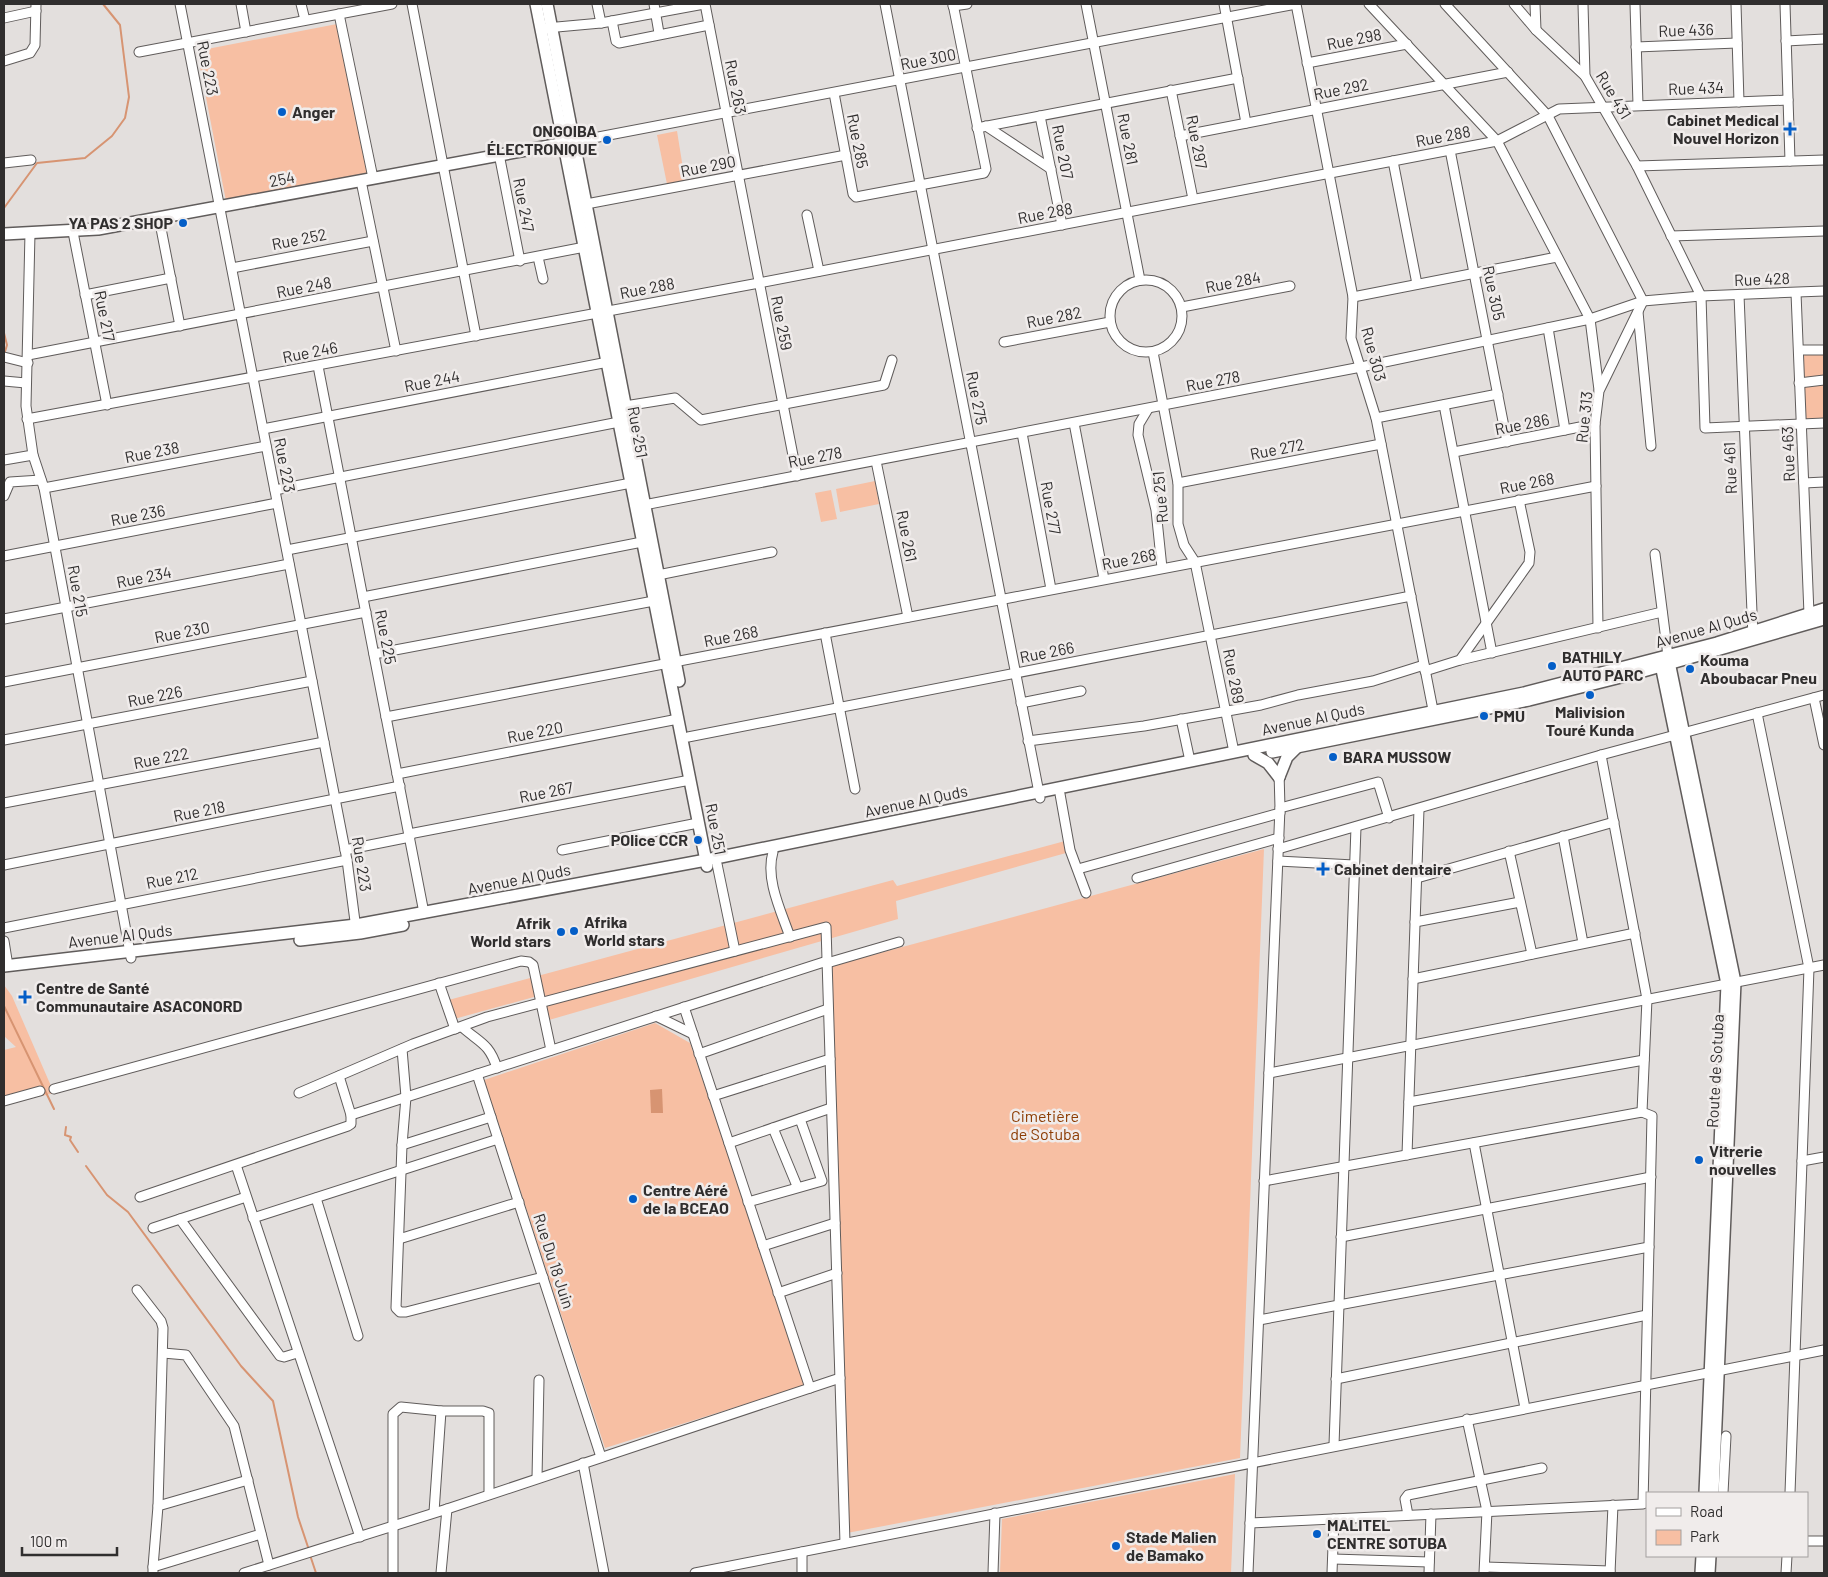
<svg xmlns="http://www.w3.org/2000/svg" width="1828" height="1577" viewBox="0 0 1828 1577" font-family="Barlow,sans-serif">
	<style>
		.green { fill: #f7bfa3 }
		.water { fill: #d79472 }
		.lines { fill: none; stroke-linecap: round; stroke-linejoin: round }
		.stream { stroke: #d79472; stroke-width: 2 }
		.minor-casing { stroke: #605c5b; stroke-width: 11 }
		.major-casing { stroke: #605c5b; stroke-width: 14 }
		.minor { stroke: #fff; stroke-width: 9 }
		.major { stroke: #fff; stroke-width: 11 }
		.poi-dot { fill: #045ec7; stroke: #f0eceb; stroke-width: 2 }
		.labels { text-anchor: middle; stroke-width: 5; stroke-linejoin: round; paint-order: stroke }
		.street-label { font-size: 16px; fill: #302e2e; stroke: #f0eceb }
		.poi-label { font-size: 16px; font-weight: bold; fill: #302e2e; stroke: #f0eceb; text-anchor: start }
		.park-label { font-size: 16px; fill: #8c3c03; stroke: #f0eceb }
	</style>
	<rect width="100%" height="100%" fill="#e3dfdd"/>
	<!-- green -->
	<g class="green">
		<polygon points="337,24 367,173 226,201 197,51"/>
		<polygon points="677,131 685,181 667,184 657,135"/>
		<polygon points="1824,354 1824,418 1803,419 1800,355"/>
		<polygon points="875,481 879,504 840,512 836,489"/>
		<polygon points="831,490 837,519 821,522 815,493"/>
		<polygon points="1065,841 1066,853 896,901 898,919 549,1020 541,995 447,1021 441,1002 893,880 897,886"/>
		<polygon points="1264,849 1240,1458 847,1533 832,966"/>
		<polygon points="4,985 12,996 54,1093 42,1096 38,1089 4,1098 4,1050 16,1047 4,1036"/>
		<polygon points="655,1023 690,1043 806,1385 605,1448 484,1080"/>
		<polygon points="1235,1474 1231,1573 1000,1573 1002,1519"/>
	</g>
	<!-- water -->
	<polygon class="water" points="662,1089 663,1113 651,1113 650,1090"/>
	<g class="lines">
		<!-- stream -->
		<g class="stream">
			<polyline points="4,208 37,163 85,158 112,136 125,118 129,97 120,25 103,4"/>
			<polyline points="4,333 7,345 4,355"/>
			<polyline points="4,469 4,464"/>
			<polyline points="4,1006 54,1109"/>
			<polyline points="66,1127 65,1135 71,1137 70,1140 78,1152"/>
			<polyline points="86,1166 107,1195 128,1212 241,1366 273,1401 298,1517 309,1550"/>
			<polyline points="310,1555 316,1573"/>
		</g>
		<defs>
			<g id="minor">
				<polyline points="180,4 347,860 356,929"/>
				<polyline points="241,4 246,32"/>
				<polyline points="301,4 305,20"/>
				<polyline points="412,4 476,336"/>
				<polyline points="597,4 601,23"/>
				<polyline points="654,4 659,33"/>
				<polyline points="705,4 797,476"/>
				<polyline points="885,4 1040,798"/>
				<polyline points="1086,4 1140,280"/>
				<polyline points="1224,4 1246,123"/>
				<polyline points="1296,4 1353,297 1351,338 1376,418 1433,710"/>
				<polyline points="1369,4 1497,141 1590,319 1599,390"/>
				<polyline points="1445,4 1548,116 1643,301 1599,391 1595,424 1598,628"/>
				<polyline points="1514,4 1536,30 1585,76 1637,166 1701,296 1705,428 1824,423"/>
				<polyline points="1535,4 1536,30"/>
				<polyline points="1583,4 1585,76"/>
				<polyline points="1635,4 1638,105"/>
				<polyline points="1736,4 1739,102"/>
				<polyline points="1785,4 1790,161"/>
				<polyline points="953,6 967,4"/>
				<polyline points="339,14 373,178"/>
				<polyline points="4,18 36,11"/>
				<polyline points="612,21 616,41 619,43 709,25"/>
				<polyline points="546,28 601,23 704,4"/>
				<polyline points="1786,41 1824,39"/>
				<polyline points="1636,47 1737,43"/>
				<polyline points="139,52 392,4"/>
				<polyline points="4,61 30,53 35,45 36,4"/>
				<polyline points="1307,63 1407,44"/>
				<polyline points="1171,90 1193,199"/>
				<polyline points="834,93 853,194 856,197 984,173 986,169 953,4"/>
				<polyline points="1040,116 1062,225"/>
				<polyline points="986,126 1051,169"/>
				<polyline points="977,128 1238,78"/>
				<polyline points="1180,136 1508,72"/>
				<polyline points="567,143 1296,4"/>
				<polyline points="1450,150 1507,442"/>
				<polyline points="499,154 520,261"/>
				<polyline points="1393,161 1417,284"/>
				<polyline points="4,163 31,160"/>
				<polyline points="1637,166 1824,160"/>
				<polyline points="361,181 396,351"/>
				<polyline points="581,205 846,155"/>
				<polyline points="807,215 819,271"/>
				<polyline points="159,218 180,326"/>
				<polyline points="73,232 107,405"/>
				<polyline points="30,233 26,406 33,455 44,488 131,958"/>
				<polyline points="1671,236 1824,231"/>
				<polyline points="538,257 543,279"/>
				<polyline points="232,268 373,241"/>
				<circle cx="1146" cy="316" r="36"/>
				<polyline points="1796,293 1809,614"/>
				<polyline points="85,295 171,278"/>
				<polyline points="1739,295 1753,637"/>
				<polyline points="1353,297 1557,257"/>
				<polyline points="1182,307 1290,286"/>
				<polyline points="1638,312 1651,446"/>
				<polyline points="1548,328 1565,430"/>
				<polyline points="1004,342 1110,322"/>
				<polyline points="1799,350 1824,350"/>
				<polyline points="1153,352 1178,483 1178,524 1184,545 1195,562 1234,752"/>
				<polyline points="28,355 590,246"/>
				<polyline points="4,357 28,363"/>
				<polyline points="318,366 424,913"/>
				<polyline points="4,381 26,383"/>
				<polyline points="1799,383 1824,380"/>
				<polyline points="1444,405 1492,653"/>
				<polyline points="625,406 675,398 701,420 884,385 892,360"/>
				<polyline points="1148,409 1139,424 1138,435 1156,510 1162,568"/>
				<polyline points="1376,418 1498,394"/>
				<polyline points="27,419 759,283 1497,141 1559,109 1788,100"/>
				<polyline points="1074,423 1104,579"/>
				<polyline points="263,429 608,362"/>
				<polyline points="1022,433 1051,589"/>
				<polyline points="1454,452 1595,424"/>
				<polyline points="4,460 33,455"/>
				<polyline points="876,461 908,617"/>
				<polyline points="1178,483 1381,444"/>
				<polyline points="1804,483 1824,482"/>
				<polyline points="44,488 266,446"/>
				<polyline points="275,490 619,422"/>
				<polyline points="4,496 10,482 41,480"/>
				<polyline points="644,505 1361,367 1590,319 1643,301 1701,296 1824,291"/>
				<polyline points="287,550 631,483"/>
				<polyline points="1655,554 1668,656"/>
				<polyline points="4,556 277,503"/>
				<polyline points="658,575 772,552"/>
				<polyline points="363,597 642,542"/>
				<polyline points="4,619 289,564"/>
				<polyline points="825,633 855,789"/>
				<polyline points="374,654 659,600"/>
				<polyline points="1460,660 1662,612"/>
				<polyline points="1425,671 1460,660 1529,563 1530,552 1519,500"/>
				<polyline points="4,682 366,612"/>
				<polyline points="1814,698 1824,745"/>
				<polyline points="1021,703 1081,691"/>
				<polyline points="1757,713 1809,968 1790,1493"/>
				<polyline points="386,717 1596,486"/>
				<polyline points="1181,719 1190,761"/>
				<polyline points="688,737 1411,596"/>
				<polyline points="4,740 312,681"/>
				<polyline points="1028,741 1144,726 1261,705 1298,695 1373,681 1424,665"/>
				<polyline points="397,774 678,719"/>
				<polyline points="1060,794 1070,850 1086,893"/>
				<polyline points="4,803 324,742"/>
				<polyline points="1280,808 1378,782 1389,818"/>
				<polyline points="409,834 690,780"/>
				<polyline points="1563,836 1583,943"/>
				<polyline points="1278,849 1601,755 1824,695"/>
				<polyline points="345,850 410,837"/>
				<polyline points="562,850 698,823"/>
				<polyline points="1509,851 1532,954"/>
				<path d="M773,852C765,879 781,911 790,937"/>
				<polyline points="1278,861 1354,865"/>
				<polyline points="717,864 735,951"/>
				<polyline points="4,865 400,786"/>
				<polyline points="1078,869 1280,813"/>
				<polyline points="1137,878 1279,838"/>
				<polyline points="1417,878 1614,822"/>
				<polyline points="1415,922 1520,902"/>
				<polyline points="4,928 347,860"/>
				<polyline points="4,941 8,966"/>
				<polyline points="827,963 899,942"/>
				<polyline points="1413,979 1635,933"/>
				<polyline points="439,983 455,1029"/>
				<polyline points="684,1007 810,1388"/>
				<polyline points="656,1016 693,1034"/>
				<path d="M462,1027C480,1043 489,1043 497,1068"/>
				<polyline points="402,1049 406,1097 402,1145 396,1308 400,1312 406,1312 543,1277"/>
				<polyline points="699,1054 828,1009"/>
				<polyline points="1269,1073 1824,965"/>
				<polyline points="477,1074 601,1457"/>
				<polyline points="54,1089 521,961 529,962 533,965 551,1050"/>
				<polyline points="299,1093 413,1044 487,1017 826,927 845,1543"/>
				<polyline points="713,1096 830,1059"/>
				<polyline points="4,1101 40,1091"/>
				<polyline points="1409,1102 1644,1060"/>
				<polyline points="351,1115 827,961"/>
				<polyline points="773,1128 797,1186"/>
				<polyline points="729,1143 831,1108"/>
				<polyline points="1474,1143 1525,1408"/>
				<polyline points="402,1145 491,1117"/>
				<polyline points="1407,1155 1419,809"/>
				<polyline points="1802,1161 1824,1157"/>
				<polyline points="236,1165 360,1537"/>
				<polyline points="1264,1181 1642,1112"/>
				<polyline points="140,1197 348,1126 351,1124 351,1115 339,1076"/>
				<polyline points="316,1198 358,1336"/>
				<polyline points="748,1202 822,1181 800,1119"/>
				<polyline points="253,1218 498,1139"/>
				<polyline points="180,1219 280,1356 284,1357 297,1353"/>
				<polyline points="153,1228 246,1197"/>
				<polyline points="1341,1237 1651,1177"/>
				<polyline points="399,1239 519,1202"/>
				<polyline points="763,1246 835,1223"/>
				<polyline points="137,1290 161,1321 163,1328 158,1506"/>
				<polyline points="778,1293 837,1273"/>
				<polyline points="1259,1320 1649,1247"/>
				<polyline points="163,1353 186,1355 234,1426 269,1565"/>
				<polyline points="1336,1379 1647,1315"/>
				<polyline points="1467,1419 1487,1511 1484,1573"/>
				<polyline points="1334,1445 1356,827"/>
				<polyline points="583,1463 604,1573"/>
				<polyline points="537,1478 539,1380"/>
				<polyline points="1723,1493 1726,1436"/>
				<polyline points="434,1512 441,1411"/>
				<polyline points="1408,1515 1405,1499 1408,1495 1542,1468"/>
				<polyline points="1250,1523 1643,1504 1652,1116 1642,1112 1647,999 1601,755"/>
				<polyline points="1807,1541 1824,1541"/>
				<polyline points="1333,1559 1429,1562"/>
				<polyline points="153,1567 158,1506 248,1480"/>
				<polyline points="1485,1567 1610,1571"/>
				<polyline points="153,1573 153,1567 261,1534"/>
				<polyline points="244,1573 447,1509 840,1378"/>
				<polyline points="393,1573 393,1414 401,1407 441,1411 483,1411 489,1413 489,1494"/>
				<polyline points="441,1573 447,1509"/>
				<polyline points="695,1573 1824,1350"/>
				<polyline points="802,1573 802,1552"/>
				<polyline points="993,1573 995,1513"/>
				<polyline points="1248,1573 1280,808 1279,772"/>
				<polyline points="1332,1573 1334,1519"/>
				<polyline points="1429,1573 1431,1514"/>
				<polyline points="1610,1573 1613,1505"/>
				<polyline points="1786,1573 1787,1556"/>
			</g>
			<g id="major">
				<polyline points="536,4 707,866"/>
				<polyline points="547,4 679,681"/>
				<polyline points="4,234 98,229 565,143"/>
				<polyline points="1668,657 1735,982 1713,1493"/>
				<polyline points="1660,660 1727,984 1705,1493"/>
				<polyline points="1272,752 1529,700 1633,674 1824,619"/>
				<polyline points="1254,755 1268,763 1279,777"/>
				<polyline points="1279,777 1287,757 1297,747"/>
				<polyline points="300,940 360,933 403,925"/>
				<polyline points="4,966 356,925 706,860 1524,693 1717,643 1824,609"/>
				<polyline points="1701,1573 1702,1556"/>
				<polyline points="1709,1573 1710,1556"/>
			</g>
		</defs>
		<!-- minor casing -->
		<use href="#minor" class="minor-casing"/>
		<!-- major casing -->
		<use href="#major" class="major-casing"/>
		<!-- minor -->
		<use href="#minor" class="minor"/>
		<!-- major -->
		<use href="#major" class="major"/>
	</g>
	<!-- markers -->
	<g class="poi-dot">
		<circle cx="282" cy="112" r="5"/>
		<path d="M1787.5 121.5h5v5h5v5h-5v5h-5v-5h-5v-5h5z"/>
		<circle cx="607" cy="140" r="5"/>
		<circle cx="183" cy="223" r="5"/>
		<circle cx="1552" cy="666" r="5"/>
		<circle cx="1690" cy="669" r="5"/>
		<circle cx="1590" cy="695" r="5"/>
		<circle cx="1484" cy="716" r="5"/>
		<circle cx="1333" cy="757" r="5"/>
		<circle cx="698" cy="840" r="5"/>
		<path d="M1320.5 861.5h5v5h5v5h-5v5h-5v-5h-5v-5h5z"/>
		<circle cx="574" cy="931" r="5"/>
		<circle cx="561" cy="932" r="5"/>
		<path d="M22.5 989.5h5v5h5v5h-5v5h-5v-5h-5v-5h5z"/>
		<circle cx="1699" cy="1160" r="5"/>
		<circle cx="633" cy="1199" r="5"/>
		<circle cx="1317" cy="1534" r="5"/>
		<circle cx="1116" cy="1546" r="5"/>
	</g>
	<g class="labels">
		<!-- street labels -->
		<g class="street-label">
			<text transform="translate(1686 30) rotate(-2)" y="6">Rue 436</text>
			<text transform="translate(1354 39) rotate(-11)" y="6">Rue 298</text>
			<text transform="translate(928 59) rotate(-11)" y="6">Rue 300</text>
			<text transform="translate(208 68) rotate(79)" y="6">Rue 223</text>
			<text transform="translate(736 87) rotate(79)" y="6">Rue 263</text>
			<text transform="translate(1696 88) rotate(-2)" y="6">Rue 434</text>
			<text transform="translate(1341 89) rotate(-11)" y="6">Rue 292</text>
			<text transform="translate(1614 95) rotate(59)" y="6">Rue 431</text>
			<text transform="translate(1443 136) rotate(-11)" y="6">Rue 288</text>
			<text transform="translate(1128 139) rotate(79)" y="6">Rue 281</text>
			<text transform="translate(858 141) rotate(79)" y="6">Rue 285</text>
			<text transform="translate(1197 142) rotate(79)" y="6">Rue 297</text>
			<text transform="translate(1063 152) rotate(79)" y="6">Rue 207</text>
			<text transform="translate(708 166) rotate(-11)" y="6">Rue 290</text>
			<text transform="translate(282 179) rotate(-11)" y="6">254</text>
			<text transform="translate(524 205) rotate(79)" y="6">Rue 247</text>
			<text transform="translate(1045 213) rotate(-11)" y="6">Rue 288</text>
			<text transform="translate(299 239) rotate(-11)" y="6">Rue 252</text>
			<text transform="translate(1762 279) rotate(-2)" y="6">Rue 428</text>
			<text transform="translate(1233 282) rotate(-11)" y="6">Rue 284</text>
			<text transform="translate(304 287) rotate(-11)" y="6">Rue 248</text>
			<text transform="translate(647 288) rotate(-11)" y="6">Rue 288</text>
			<text transform="translate(1494 293) rotate(78)" y="6">Rue 305</text>
			<text transform="translate(105 316) rotate(79)" y="6">Rue 217</text>
			<text transform="translate(1054 317) rotate(-11)" y="6">Rue 282</text>
			<text transform="translate(782 323) rotate(79)" y="6">Rue 259</text>
			<text transform="translate(310 352) rotate(-11)" y="6">Rue 246</text>
			<text transform="translate(1374 354) rotate(75)" y="6">Rue 303</text>
			<text transform="translate(432 381) rotate(-11)" y="6">Rue 244</text>
			<text transform="translate(1213 381) rotate(-11)" y="6">Rue 278</text>
			<text transform="translate(977 398) rotate(79)" y="6">Rue 275</text>
			<text transform="translate(1584 417) rotate(-84)" y="6">Rue 313</text>
			<text transform="translate(1522 424) rotate(-11)" y="6">Rue 286</text>
			<text transform="translate(638 432) rotate(80)" y="6">Rue 251</text>
			<text transform="translate(1277 449) rotate(-11)" y="6">Rue 272</text>
			<text transform="translate(152 452) rotate(-11)" y="6">Rue 238</text>
			<text transform="translate(1788 454) rotate(-92)" y="6">Rue 463</text>
			<text transform="translate(815 457) rotate(-11)" y="6">Rue 278</text>
			<text transform="translate(285 465) rotate(79)" y="6">Rue 223</text>
			<text transform="translate(1730 468) rotate(-92)" y="6">Rue 461</text>
			<text transform="translate(1527 483) rotate(-11)" y="6">Rue 268</text>
			<text transform="translate(1160 497) rotate(-95)" y="6">Rue 251</text>
			<text transform="translate(1051 508) rotate(80)" y="6">Rue 277</text>
			<text transform="translate(138 515) rotate(-11)" y="6">Rue 236</text>
			<text transform="translate(907 536) rotate(79)" y="6">Rue 261</text>
			<text transform="translate(1129 559) rotate(-11)" y="6">Rue 268</text>
			<text transform="translate(144 577) rotate(-11)" y="6">Rue 234</text>
			<text transform="translate(78 591) rotate(80)" y="6">Rue 215</text>
			<text transform="translate(1706 628) rotate(-16)" y="6">Avenue Al Quds</text>
			<text transform="translate(182 632) rotate(-11)" y="6">Rue 230</text>
			<text transform="translate(731 636) rotate(-11)" y="6">Rue 268</text>
			<text transform="translate(386 637) rotate(79)" y="6">Rue 225</text>
			<text transform="translate(1047 652) rotate(-11)" y="6">Rue 266</text>
			<text transform="translate(1234 676) rotate(79)" y="6">Rue 289</text>
			<text transform="translate(155 696) rotate(-11)" y="6">Rue 226</text>
			<text transform="translate(1313 719) rotate(-12)" y="6">Avenue Al Quds</text>
			<text transform="translate(535 732) rotate(-11)" y="6">Rue 220</text>
			<text transform="translate(161 758) rotate(-11)" y="6">Rue 222</text>
			<text transform="translate(546 792) rotate(-11)" y="6">Rue 267</text>
			<text transform="translate(916 801) rotate(-12)" y="6">Avenue Al Quds</text>
			<text transform="translate(199 811) rotate(-11)" y="6">Rue 218</text>
			<text transform="translate(716 829) rotate(79)" y="6">Rue 251</text>
			<text transform="translate(362 864) rotate(81)" y="6">Rue 223</text>
			<text transform="translate(172 878) rotate(-11)" y="6">Rue 212</text>
			<text transform="translate(519 879) rotate(-11)" y="6">Avenue Al Quds</text>
			<text transform="translate(120 936) rotate(-7)" y="6">Avenue Al Quds</text>
			<text transform="translate(1715 1071) rotate(-87)" y="6">Route de Sotuba</text>
			<text transform="translate(554 1261) rotate(72)" y="6">Rue Du 18 Juin</text>
		</g>
		<!-- poi labels -->
		<g class="poi-label">
			<text x="292" y="118">Anger</text>
			<text x="1779" y="126" text-anchor="end">Cabinet Medical<tspan x="1779" dy="18">Nouvel Horizon</tspan></text>
			<text x="597" y="137" text-anchor="end">ONGOIBA<tspan x="597" dy="18">ÉLECTRONIQUE</tspan></text>
			<text x="173" y="229" text-anchor="end">YA PAS 2 SHOP</text>
			<text x="1562" y="663">BATHILY<tspan x="1562" dy="18">AUTO PARC</tspan></text>
			<text x="1700" y="666">Kouma<tspan x="1700" dy="18">Aboubacar Pneu</tspan></text>
			<text x="1590" y="718" text-anchor="middle">Malivision<tspan x="1590" dy="18">Touré Kunda</tspan></text>
			<text x="1494" y="722">PMU</text>
			<text x="1343" y="763">BARA MUSSOW</text>
			<text x="688" y="846" text-anchor="end">POlice CCR</text>
			<text x="1334" y="875">Cabinet dentaire</text>
			<text x="584" y="928">Afrika<tspan x="584" dy="18">World stars</tspan></text>
			<text x="551" y="929" text-anchor="end">Afrik<tspan x="551" dy="18">World stars</tspan></text>
			<text x="36" y="994">Centre de Santé<tspan x="36" dy="18">Communautaire ASACONORD</tspan></text>
			<text x="1709" y="1157">Vitrerie<tspan x="1709" dy="18">nouvelles</tspan></text>
			<text x="643" y="1196">Centre Aéré<tspan x="643" dy="18">de la BCEAO</tspan></text>
			<text x="1327" y="1531">MALITEL<tspan x="1327" dy="18">CENTRE SOTUBA</tspan></text>
			<text x="1126" y="1543">Stade Malien<tspan x="1126" dy="18">de Bamako</tspan></text>
		</g>
		<!-- park labels -->
		<g class="park-label">
			<text x="1045" y="1122">Cimetière<tspan x="1045" dy="18">de Sotuba</tspan></text>
		</g>
	</g>
	<!-- border -->
	<rect width="1828" height="1577" fill="none" stroke="#302e2e" stroke-width="10"/>
	<!-- legend -->
	<rect x="1646" y="1492" width="162" height="65" fill="#f0eceb" stroke="#a3a09f"/>
	<rect x="1656" y="1508" width="25" height="8" fill="#ffffff" stroke="#a3a09f"/>
	<text x="1690" y="1517" font-size="15" fill="#302e2e">Road</text>
	<rect x="1656" y="1530" width="25" height="15" fill="#f7bfa3" stroke="#a3a09f"/>
	<text x="1690" y="1542" font-size="15" fill="#302e2e">Park</text>
	<!-- scale -->
	<path d="M22 1547v8h95v-8" fill="none" stroke="#302e2e" stroke-width="2.5"/>
	<text x="30" y="1547" font-size="15" fill="#302e2e" stroke="#f0eceb" stroke-width="4" paint-order="stroke">100 m</text>
</svg>
